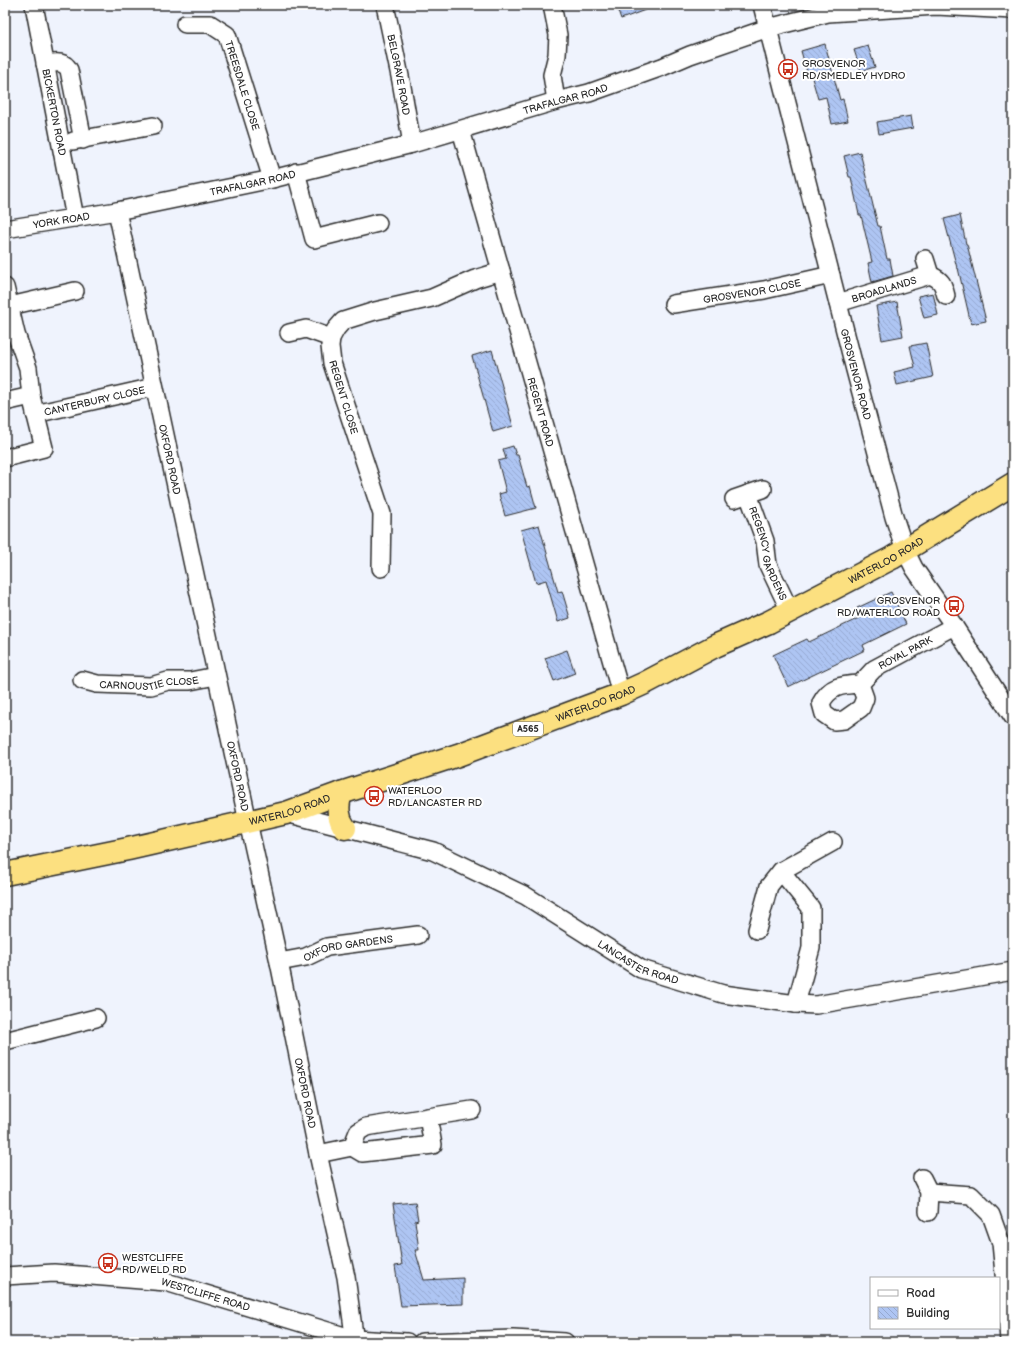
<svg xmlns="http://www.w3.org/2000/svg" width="1018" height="1347" viewBox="0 0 1018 1347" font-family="'Balsamiq Sans',sans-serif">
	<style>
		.building { fill: url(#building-back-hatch); stroke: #2b2b2b }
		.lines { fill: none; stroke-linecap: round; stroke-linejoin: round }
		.minor-casing { stroke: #2b2b2b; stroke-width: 20 }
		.highway-casing { stroke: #2b2b2b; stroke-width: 25 }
		.minor { stroke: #fff; stroke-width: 17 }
		.highway { stroke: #fce080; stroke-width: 22 }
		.labels { text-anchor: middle; stroke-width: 4; stroke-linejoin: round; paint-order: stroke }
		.shield { fill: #fff; stroke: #6b6b6b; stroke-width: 1 }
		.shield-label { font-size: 9px; font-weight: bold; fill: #2b2b2b }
		.poi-label { font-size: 10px; fill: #2b2b2b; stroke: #fff; text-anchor: start }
		.street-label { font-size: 10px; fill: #2b2b2b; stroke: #fff }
	</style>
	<defs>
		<pattern id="building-back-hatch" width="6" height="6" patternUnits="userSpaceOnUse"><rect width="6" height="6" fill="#aec5f3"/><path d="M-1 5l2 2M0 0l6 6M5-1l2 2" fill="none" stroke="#96a9d0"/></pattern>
	</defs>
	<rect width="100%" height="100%" fill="#eff3fd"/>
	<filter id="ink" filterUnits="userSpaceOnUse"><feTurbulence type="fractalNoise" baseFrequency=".025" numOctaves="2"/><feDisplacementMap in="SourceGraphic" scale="8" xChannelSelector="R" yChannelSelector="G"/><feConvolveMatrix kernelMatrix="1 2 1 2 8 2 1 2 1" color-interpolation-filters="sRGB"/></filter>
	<g filter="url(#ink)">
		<!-- building -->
		<g class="building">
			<polygon points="616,5 656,5 656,6 621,19"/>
			<polygon points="825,44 840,100 843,99 848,121 832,124 826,97 818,99 810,71 807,72 801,51"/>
			<polygon points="868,46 875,67 861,71 854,50"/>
			<polygon points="911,116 913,128 879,134 877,122"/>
			<polygon points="860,152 878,226 880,226 887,259 890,259 893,276 872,282 868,263 872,262 861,215 859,215 851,177 849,177 844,156"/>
			<polygon points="960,215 966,244 967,244 986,321 971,324 958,268 957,268 944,219"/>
			<polygon points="933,293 938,315 924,318 918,296"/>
			<polygon points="897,302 903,336 882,340 876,306"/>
			<polygon points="926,343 933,377 897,385 894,372 915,367 910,346"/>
			<polygon points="492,350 513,426 493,432 472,356"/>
			<polygon points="513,446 516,455 518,455 527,487 530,486 536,508 505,516 499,494 506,492 498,461 506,459 503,449"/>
			<polygon points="539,525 558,592 562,591 570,618 558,622 546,580 536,583 521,530"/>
			<polygon points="891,592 906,624 863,645 865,650 788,687 773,655 807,639 809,642 861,617 857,608"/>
			<polygon points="567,650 575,673 554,681 545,658"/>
			<polygon points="415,1202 418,1220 415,1221 419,1250 415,1250 424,1280 463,1278 463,1304 401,1306 395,1266 402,1265 393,1204"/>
		</g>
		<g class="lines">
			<defs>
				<g id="minor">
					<path id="s1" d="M34,5L75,218"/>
					<path id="s2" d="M385,5L401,81L412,144"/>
					<polyline points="552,5 558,35 557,55 552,75 556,101"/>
					<path id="s3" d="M762,5L855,370L894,517L905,550L914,568L954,626L1013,717"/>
					<path id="s4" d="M185,24H210L227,35L272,179"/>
					<path d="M45,64C55,63 64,60 69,70L83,140"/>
					<path id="s5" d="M461,130L621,694"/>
					<polyline points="73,141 153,126"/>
					<polyline points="296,172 314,239 378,223"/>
					<path id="s6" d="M117,211L248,822L279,962L318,1154L346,1277L355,1342"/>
					<path id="s7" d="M5,229L117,211L272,179L412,144L556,101L589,93L662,67L690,55L768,28L828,13L936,6L1013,10"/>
					<polyline points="925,259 930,275"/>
					<polyline points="5,287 16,334 28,368 31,396 44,448 5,458"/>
					<path id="s8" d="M838,303L930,275C942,280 943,284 946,296"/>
					<path id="s9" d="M673,304L764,290L831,275"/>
					<polyline points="10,306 75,291"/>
					<polyline points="289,333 306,329 331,338"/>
					<polyline points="5,402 31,396"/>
					<path id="s10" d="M35,414L154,387"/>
					<path id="s11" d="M748,494L765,541L768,565L790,611"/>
					<polyline points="734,499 763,489"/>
					<polyline points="381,568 382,514 332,363 330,346 331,338 336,329 343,321 375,311 432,298 475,279 501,271"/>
					<path id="s12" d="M82,680L97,684L151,686L168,681H190L216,676"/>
					<path id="s13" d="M860,684C841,685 830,686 821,703L824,714L834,721L844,720L861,708L865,698L860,684L874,669L954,626"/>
					<path id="s14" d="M286,813L433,851L526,896L641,969L723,994L796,1004L816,1005L1013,971"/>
					<polyline points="781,871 811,908 811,948 796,1004"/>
					<polyline points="757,930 769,886 781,871 833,842"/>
					<path id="s15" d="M279,962L306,957L327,947L418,935"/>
					<polyline points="5,1041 96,1018"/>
					<polyline points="352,1147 362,1153 433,1145 428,1117"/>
					<polyline points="318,1154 352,1147 358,1132 366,1127 472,1110"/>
					<polyline points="922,1178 929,1192 928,1212"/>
					<polyline points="929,1192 971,1195 991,1215 1001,1243 1006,1294 1009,1342"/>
					<path id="s16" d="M5,1276L54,1273L166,1282L354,1339L407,1342"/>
					<polyline points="422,1342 513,1339 565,1342"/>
				</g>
				<g id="highway">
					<path d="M341,793C337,806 337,817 345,828"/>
					<path id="s17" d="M5,874L128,849L286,813L341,793L458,755L621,694L645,683L715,646L769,622L892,558L1013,484"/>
				</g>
			</defs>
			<!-- minor casing -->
			<use href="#minor" class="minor-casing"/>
			<!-- highway casing -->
			<use href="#highway" class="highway-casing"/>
			<!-- minor -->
			<use href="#minor" class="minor"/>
			<!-- highway -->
			<use href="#highway" class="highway"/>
		</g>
	</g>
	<!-- icons -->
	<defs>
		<symbol id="bus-ring" viewBox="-11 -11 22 22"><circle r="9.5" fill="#fff" stroke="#c8321e" stroke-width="1.5"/><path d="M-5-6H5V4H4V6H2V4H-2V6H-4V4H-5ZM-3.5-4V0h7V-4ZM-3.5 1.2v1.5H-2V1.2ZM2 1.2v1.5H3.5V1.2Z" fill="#c8321e"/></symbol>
	</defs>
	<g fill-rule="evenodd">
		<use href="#bus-ring" x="777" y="58" width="22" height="22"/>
		<use href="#bus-ring" x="943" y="595" width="22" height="22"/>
		<use href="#bus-ring" x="363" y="785" width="22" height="22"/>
		<use href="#bus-ring" x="97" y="1252" width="22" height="22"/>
	</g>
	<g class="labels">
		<!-- shield labels -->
		<rect class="shield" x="513" y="722" width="30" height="14" rx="3"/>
		<g class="shield-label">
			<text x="528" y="732">A565</text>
		</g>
		<!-- poi labels -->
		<g class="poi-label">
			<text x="802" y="67">GROSVENOR<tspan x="802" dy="12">RD/SMEDLEY HYDRO</tspan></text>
			<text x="940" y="604" text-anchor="end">GROSVENOR<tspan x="940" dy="12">RD/WATERLOO ROAD</tspan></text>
			<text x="388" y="794">WATERLOO<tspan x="388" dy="12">RD/LANCASTER RD</tspan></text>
			<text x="122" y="1261">WESTCLIFFE<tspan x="122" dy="12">RD/WELD RD</tspan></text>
		</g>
		<!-- street labels -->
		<g class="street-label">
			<text dy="4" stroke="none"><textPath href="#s2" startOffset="71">BELGRAVE ROAD</textPath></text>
			<text dy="4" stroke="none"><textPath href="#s4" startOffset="98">TREESDALE CLOSE</textPath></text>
			<text dy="4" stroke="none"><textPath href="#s7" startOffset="576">TRAFALGAR ROAD</textPath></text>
			<text dy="4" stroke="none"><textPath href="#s1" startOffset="109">BICKERTON ROAD</textPath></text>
			<text dy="4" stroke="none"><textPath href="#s7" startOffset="252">TRAFALGAR ROAD</textPath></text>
			<text dy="4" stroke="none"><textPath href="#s7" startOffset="57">YORK ROAD</textPath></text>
			<text dy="4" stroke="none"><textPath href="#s8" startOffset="48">BROADLANDS</textPath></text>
			<text dy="4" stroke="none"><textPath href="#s9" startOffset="80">GROSVENOR CLOSE</textPath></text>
			<text dy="4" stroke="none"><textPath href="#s3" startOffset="381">GROSVENOR ROAD</textPath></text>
			<text transform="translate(344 397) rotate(73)" y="4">REGENT CLOSE</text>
			<text dy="4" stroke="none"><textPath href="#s10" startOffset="61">CANTERBURY CLOSE</textPath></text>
			<text dy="4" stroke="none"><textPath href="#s5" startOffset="293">REGENT ROAD</textPath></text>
			<text dy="4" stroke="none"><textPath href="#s6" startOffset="254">OXFORD ROAD</textPath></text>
			<text dy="4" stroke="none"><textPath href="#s11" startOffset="63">REGENCY GARDENS</textPath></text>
			<text dy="4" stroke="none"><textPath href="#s17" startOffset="940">WATERLOO ROAD</textPath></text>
			<text dy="4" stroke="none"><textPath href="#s13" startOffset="182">ROYAL PARK</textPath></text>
			<text dy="4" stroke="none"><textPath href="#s12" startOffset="68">CARNOUSTIE CLOSE</textPath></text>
			<text dy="4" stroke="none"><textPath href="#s17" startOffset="616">WATERLOO ROAD</textPath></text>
			<text dy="4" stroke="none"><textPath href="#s6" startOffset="578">OXFORD ROAD</textPath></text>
			<text dy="4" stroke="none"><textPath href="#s17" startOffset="292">WATERLOO ROAD</textPath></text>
			<text dy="4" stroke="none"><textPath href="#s15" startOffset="71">OXFORD GARDENS</textPath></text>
			<text dy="4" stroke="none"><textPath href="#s14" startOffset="386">LANCASTER ROAD</textPath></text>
			<text dy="4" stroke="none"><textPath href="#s6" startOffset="902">OXFORD ROAD</textPath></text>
			<text dy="4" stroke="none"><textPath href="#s16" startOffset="203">WESTCLIFFE ROAD</textPath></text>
		</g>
	</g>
	<!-- margin -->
	<rect width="1018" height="1347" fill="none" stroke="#fff" stroke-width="20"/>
	<rect x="10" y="10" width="998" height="1327" fill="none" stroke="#2b2b2b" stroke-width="1.5" filter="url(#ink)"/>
	<!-- legend -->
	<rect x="870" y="1277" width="130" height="52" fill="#ffffff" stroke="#aaaaaa"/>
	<rect x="878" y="1290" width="20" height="6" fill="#ffffff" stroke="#aaaaaa"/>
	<text x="906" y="1297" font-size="12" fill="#2b2b2b">Road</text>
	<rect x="878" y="1307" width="20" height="12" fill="url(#building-back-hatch)" stroke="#aaaaaa"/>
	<text x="906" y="1317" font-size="12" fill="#2b2b2b">Building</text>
</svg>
